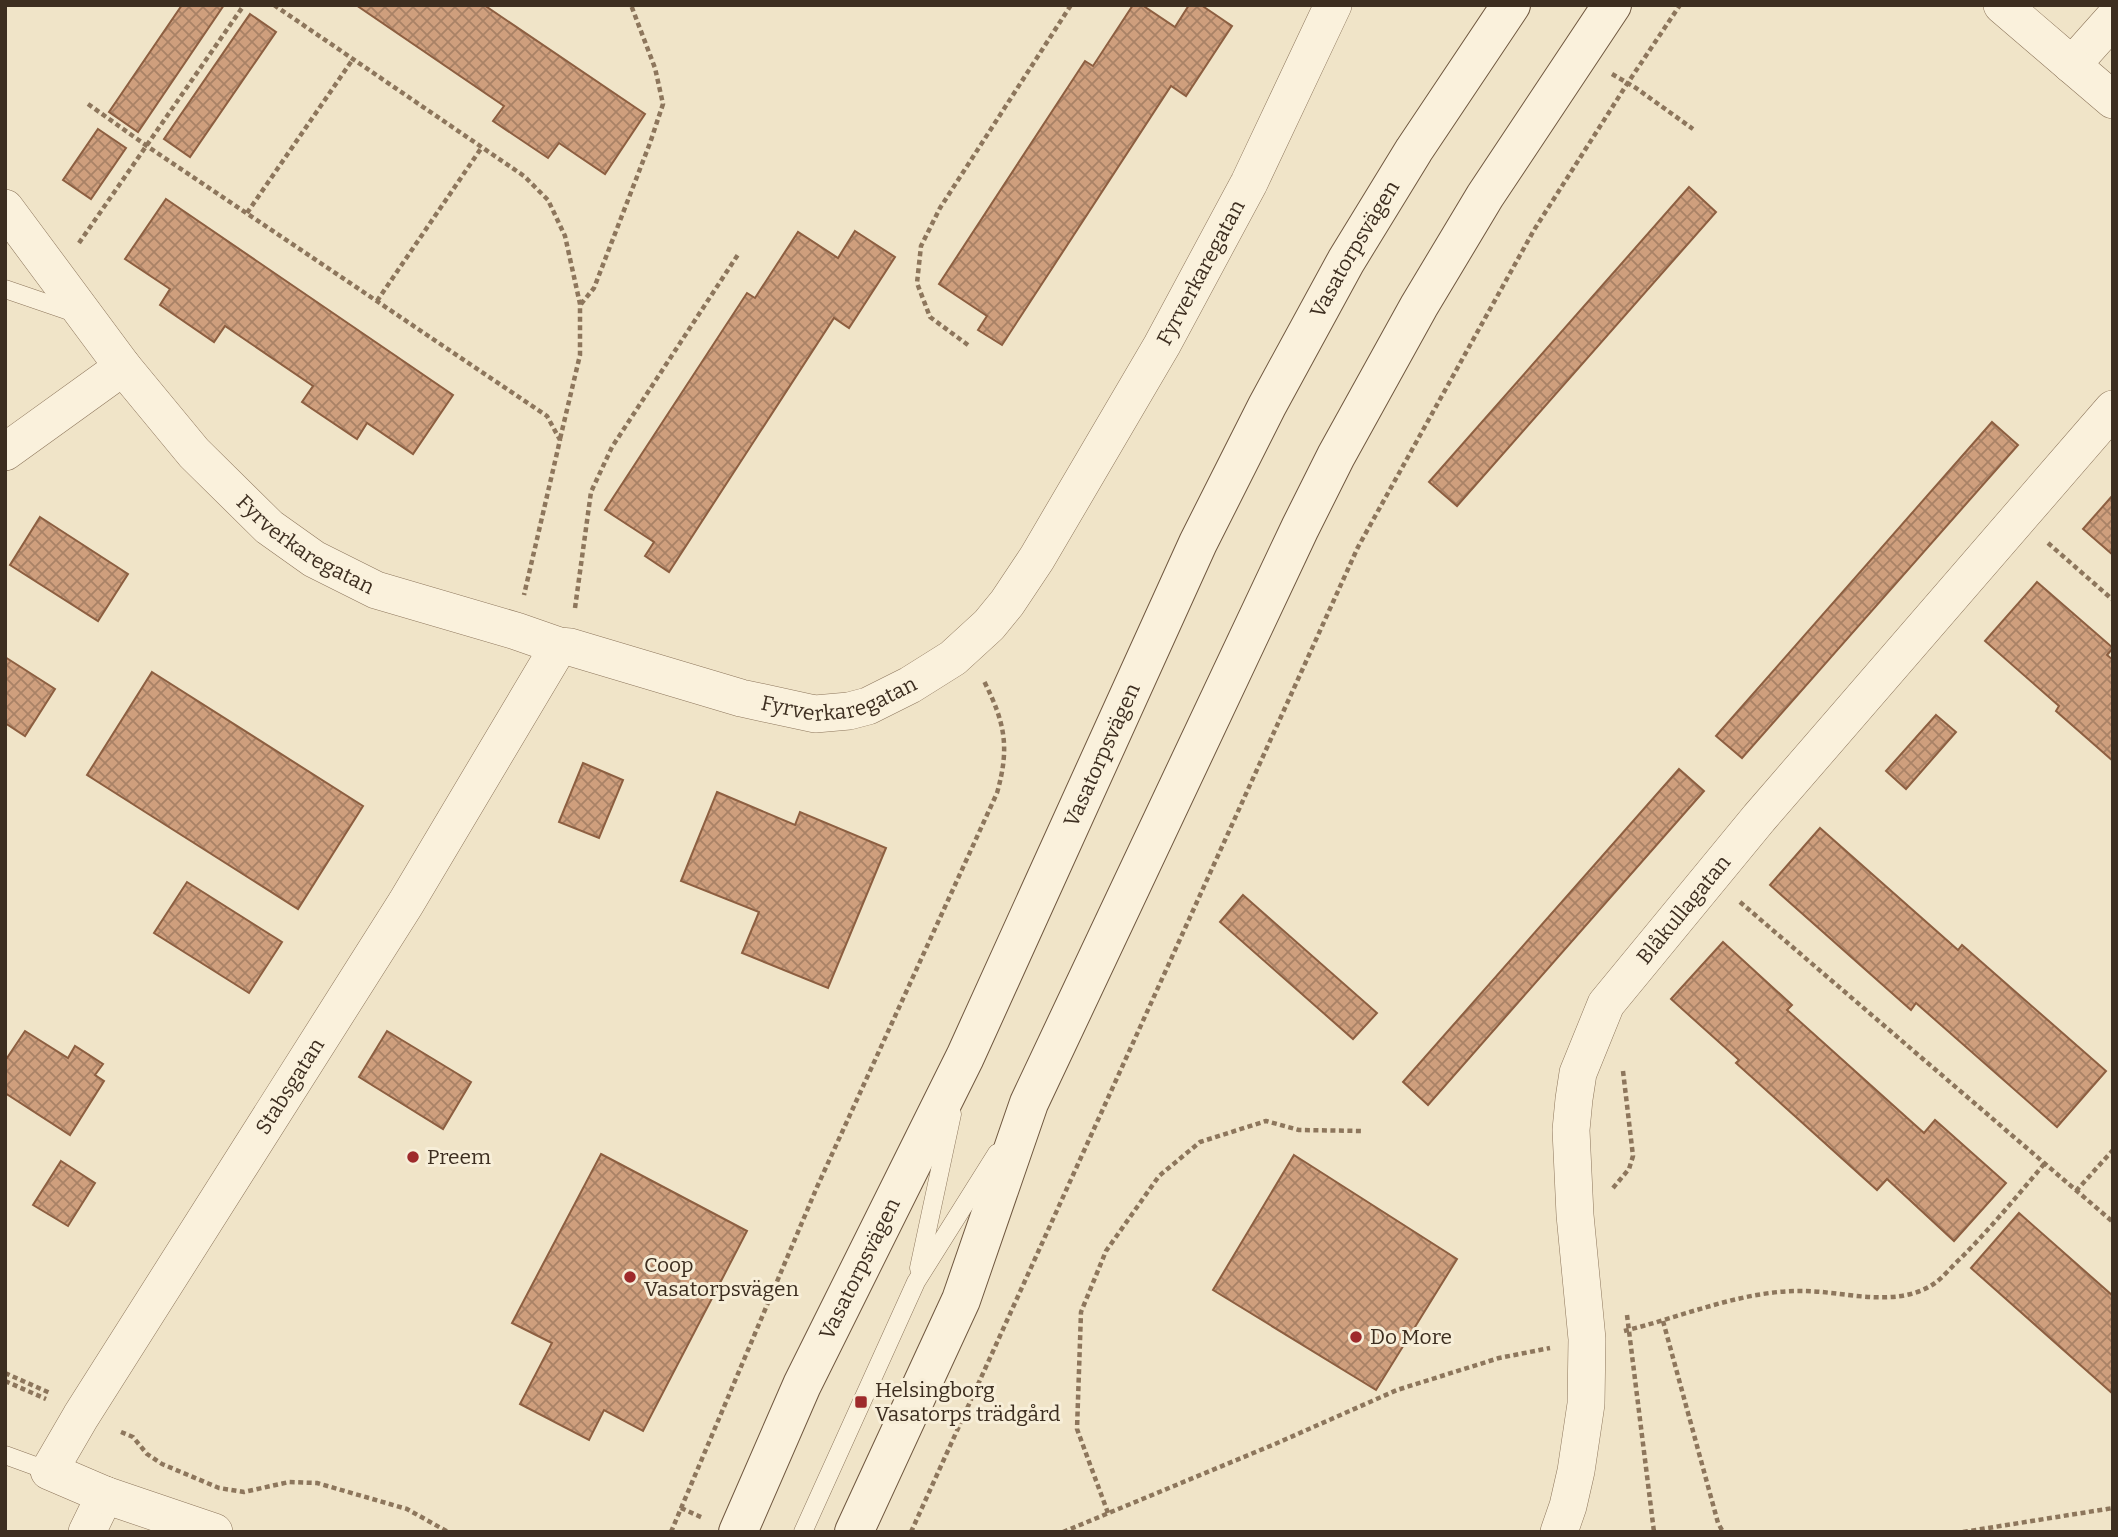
<svg xmlns="http://www.w3.org/2000/svg" width="2118" height="1537" viewBox="0 0 2118 1537" font-family="Bitter,serif">
	<style>
		.building { fill: url(#building-cross-hatch); stroke: #8d5f41; stroke-width: 2 }
		.lines { fill: none; stroke-linecap: round; stroke-linejoin: round }
		.service-casing { stroke: #8d765c; stroke-width: 19 }
		.minor-casing { stroke: #8d765c; stroke-width: 38 }
		.secondary-casing { stroke: #6f573f; stroke-width: 40 }
		.path { stroke: #8d765c; stroke-width: 4.5; stroke-dasharray: 5 3.5; stroke-linecap: butt }
		.service { stroke: #faf1dc; stroke-width: 18 }
		.minor { stroke: #faf1dc; stroke-width: 37 }
		.secondary { stroke: #faf1dc; stroke-width: 38 }
		.poi-dot { fill: #9e2a2b; stroke: #f7eed8; stroke-width: 2.5 }
		.labels { text-anchor: middle; stroke-width: 6; stroke-linejoin: round; paint-order: stroke }
		.street-label { font-size: 21px; fill: #3d2e20; stroke: #f7eed8 }
		.poi-label { font-size: 21px; fill: #3d2e20; stroke: #f7eed8; text-anchor: start }
	</style>
	<defs>
		<pattern id="building-cross-hatch" width="8" height="8" patternUnits="userSpaceOnUse" patternTransform="scale(1.75)"><rect width="8" height="8" fill="#cf9f7d"/><path d="M0 0l8 8M0 8l8-8" fill="none" stroke="#a98266"/></pattern>
	</defs>
	<rect width="100%" height="100%" fill="#f0e4c8"/>
	<!-- building -->
	<g class="building">
		<polygon points="182,5 224,5 138,132 109,112"/>
		<polygon points="356,5 484,5 645,114 605,174 559,143 548,158 493,121 504,106"/>
		<polygon points="1133,5 1142,5 1175,27 1189,5 1201,5 1232,26 1186,96 1171,86 1002,345 978,330 987,316 939,284 1085,61 1093,66"/>
		<polygon points="250,14 276,32 190,157 164,139"/>
		<polygon points="98,129 126,148 91,199 63,180"/>
		<polygon points="1689,187 1716,212 1457,506 1429,482"/>
		<polygon points="166,199 453,395 413,454 367,423 357,439 302,402 313,386 225,326 214,342 160,305 170,289 125,259"/>
		<polygon points="855,231 895,257 849,328 834,318 669,572 645,556 654,542 605,510 747,293 755,298 798,232 838,258"/>
		<polygon points="1992,422 2018,445 1742,758 1716,736"/>
		<polygon points="2113,495 2113,555 2083,529"/>
		<polygon points="40,517 128,574 98,621 10,565"/>
		<polygon points="2037,582 2113,648 2107,655 2113,660 2113,761 2056,711 2059,706 1985,641"/>
		<polygon points="5,657 55,689 25,736 5,723"/>
		<polygon points="152,672 363,806 298,909 87,775"/>
		<polygon points="1936,715 1956,732 1906,789 1886,771"/>
		<polygon points="583,763 623,780 599,838 559,822"/>
		<polygon points="1679,769 1704,791 1428,1105 1403,1082"/>
		<polygon points="717,792 795,825 800,812 886,848 828,988 742,953 759,912 681,881"/>
		<polygon points="1820,828 1958,950 1962,945 2106,1071 2057,1127 1916,1003 1911,1010 1770,885"/>
		<polygon points="187,882 282,942 249,993 154,933"/>
		<polygon points="1243,895 1377,1013 1353,1039 1220,922"/>
		<polygon points="1723,942 1792,1005 1787,1010 1924,1133 1935,1120 2006,1183 1954,1241 1887,1179 1877,1190 1736,1063 1739,1060 1671,999"/>
		<polygon points="25,1031 68,1058 75,1046 103,1064 95,1075 104,1081 70,1135 5,1093 5,1061"/>
		<polygon points="387,1031 471,1082 443,1129 359,1077"/>
		<polygon points="601,1154 747,1231 643,1431 604,1410 589,1440 520,1404 552,1343 512,1323"/>
		<polygon points="1294,1155 1457,1259 1376,1390 1213,1290"/>
		<polygon points="61,1161 95,1183 68,1226 33,1205"/>
		<polygon points="2019,1213 2113,1296 2113,1394 1971,1268"/>
	</g>
	<g class="lines">
		<defs>
			<g id="service">
				<polyline points="5,289 78,314"/>
				<polyline points="919,1268 952,1114"/>
				<polyline points="5,1455 49,1471"/>
				<polyline points="803,1532 916,1282 997,1153"/>
			</g>
			<g id="minor">
				<polyline points="2002,5 2072,65 2113,19"/>
				<polyline points="2072,65 2113,100"/>
				<path id="s1" d="M5,208L123,367L194,453L269,527L314,559L376,590L516,631L559,646L570,647L741,698L815,714L849,711L868,706L910,685L953,658L989,625L1007,603L1037,558L1162,345L1249,183L1333,5"/>
				<polyline points="5,452 123,367"/>
				<polyline points="87,1532 105,1495"/>
				<path id="s2" d="M214,1532L105,1495L49,1471L81,1416L406,903L559,646"/>
				<path id="s3" d="M1559,1532L1568,1506L1576,1471L1586,1404L1587,1339L1575,1215L1571,1130L1574,1099L1578,1073L1606,1004L1759,818L2113,409"/>
			</g>
			<g id="secondary">
				<path id="s4" d="M738,1532L802,1385L965,1057L1198,543L1267,406L1346,261L1414,150L1511,5"/>
				<polyline points="854,1532 961,1300 1029,1103 1300,528 1336,456 1419,306 1485,196 1612,5"/>
			</g>
		</defs>
		<!-- service casing -->
		<use href="#service" class="service-casing"/>
		<!-- minor casing -->
		<use href="#minor" class="minor-casing"/>
		<!-- secondary casing -->
		<use href="#secondary" class="secondary-casing"/>
		<!-- path -->
		<g class="path">
			<polyline points="274,5 524,176 548,200 565,236 580,304 580,355 560,439"/>
			<polyline points="1612,74 1636,88 1693,129"/>
			<polyline points="88,104 147,146 547,416 560,440 524,595"/>
			<polyline points="247,213 353,59"/>
			<polyline points="79,243 244,5"/>
			<polyline points="377,301 482,147"/>
			<polyline points="581,304 594,288 650,143 663,104 655,68 631,5"/>
			<polyline points="968,345 930,317 917,283 921,246 940,208 1071,5"/>
			<polyline points="2048,543 2113,600"/>
			<polyline points="575,608 591,492 612,447 739,253"/>
			<polyline points="1740,902 2113,1222"/>
			<polyline points="1613,1188 1629,1169 1633,1156 1623,1071"/>
			<polyline points="2076,1191 2113,1150"/>
			<polyline points="1627,1315 1654,1532"/>
			<polyline points="1663,1321 1718,1523 1723,1532"/>
			<path d="M1624,1331C1682,1317 1745,1289 1806,1291C1846,1292 1895,1308 1932,1285C1942,1279 1951,1267 1960,1259C1990,1229 2017,1196 2045,1163"/>
			<polyline points="5,1373 50,1393"/>
			<polyline points="5,1381 46,1399"/>
			<polyline points="121,1432 133,1437 147,1454 162,1464 219,1488 244,1492 289,1482 317,1483 407,1509 448,1532"/>
			<polyline points="681,1508 703,1518"/>
			<polyline points="1108,1513 1077,1429 1081,1312 1106,1251 1159,1176 1200,1142 1266,1121 1299,1130 1363,1131"/>
			<path d="M671,1532L817,1187L997,793C1010,747 1005,723 984,681"/>
			<polyline points="911,1532 1358,547 1534,230 1627,84 1680,5"/>
			<polyline points="1063,1532 1275,1444 1397,1390 1499,1358 1550,1348"/>
			<polyline points="1963,1532 2113,1508"/>
		</g>
		<!-- service -->
		<use href="#service" class="service"/>
		<!-- minor -->
		<use href="#minor" class="minor"/>
		<!-- secondary -->
		<use href="#secondary" class="secondary"/>
	</g>
	<!-- markers -->
	<g class="poi-dot">
		<circle cx="413" cy="1157" r="7"/>
		<circle cx="630" cy="1277" r="7"/>
		<circle cx="1356" cy="1337" r="7"/>
		<rect x="854" y="1395" width="14" height="14" rx="3.5"/>
	</g>
	<g class="labels">
		<!-- street labels -->
		<g class="street-label">
			<text dy="7" stroke="none"><textPath href="#s4" startOffset="1424">Vasatorpsvägen</textPath></text>
			<text dy="7" stroke="none"><textPath href="#s1" startOffset="1608">Fyrverkaregatan</textPath></text>
			<text dy="7" stroke="none"><textPath href="#s1" startOffset="455">Fyrverkaregatan</textPath></text>
			<text dy="7" stroke="none"><textPath href="#s1" startOffset="1022">Fyrverkaregatan</textPath></text>
			<text dy="7" stroke="none"><textPath href="#s4" startOffset="858">Vasatorpsvägen</textPath></text>
			<text dy="7" stroke="none"><textPath href="#s3" startOffset="660">Blåkullagatan</textPath></text>
			<text dy="7" stroke="none"><textPath href="#s2" startOffset="630">Stabsgatan</textPath></text>
			<text dy="7" stroke="none"><textPath href="#s4" startOffset="290">Vasatorpsvägen</textPath></text>
		</g>
		<!-- poi labels -->
		<g class="poi-label">
			<text x="427" y="1164">Preem</text>
			<text x="644" y="1272">Coop<tspan x="644" dy="24">Vasatorpsvägen</tspan></text>
			<text x="1370" y="1344">Do More</text>
			<text x="875" y="1397">Helsingborg<tspan x="875" dy="24">Vasatorps trädgård</tspan></text>
		</g>
	</g>
	<!-- border -->
	<rect width="2118" height="1537" fill="none" stroke="#3d2e20" stroke-width="14"/>
</svg>
